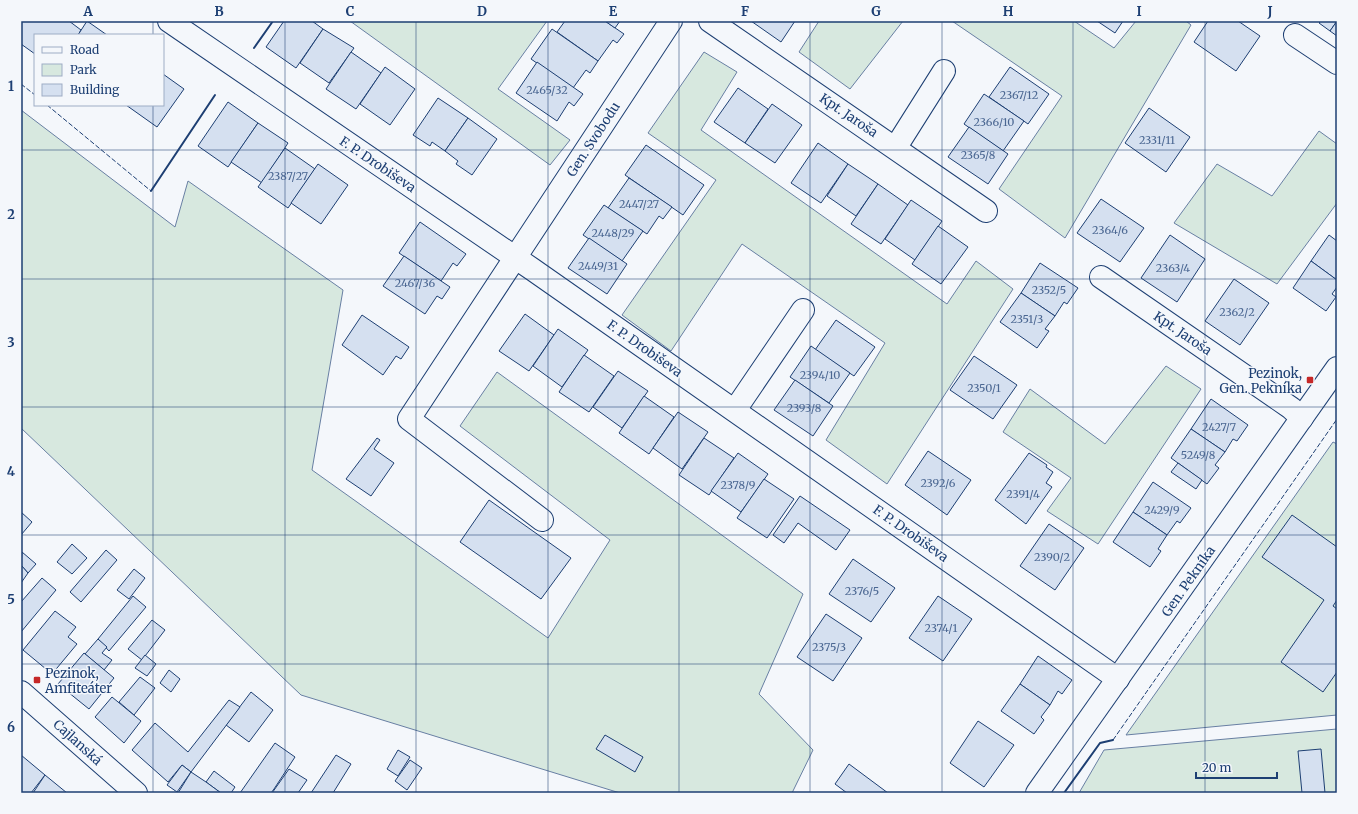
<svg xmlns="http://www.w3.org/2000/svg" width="1358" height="814" viewBox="0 0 1358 814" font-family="Merriweather,serif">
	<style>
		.green { fill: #d7e8df; stroke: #687fa3 }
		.building { fill: #d5e0f0; stroke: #1d3f73 }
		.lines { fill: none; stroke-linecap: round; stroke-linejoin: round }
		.street-casing { stroke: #1d3f73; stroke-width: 24 }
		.street { stroke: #f4f7fb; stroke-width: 22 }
		.fence { stroke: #1d3f73; stroke-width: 1; stroke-dasharray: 5 2; stroke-linecap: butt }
		.wall { stroke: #1d3f73; stroke-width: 2 }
		.grid { fill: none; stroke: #1d3f73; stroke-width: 1; stroke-opacity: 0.55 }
		.poi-dot { fill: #c62828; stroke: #f4f7fb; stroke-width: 1.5 }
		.labels { text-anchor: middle; stroke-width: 3; stroke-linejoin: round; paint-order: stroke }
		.number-label { font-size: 11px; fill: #4b6792 }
		.street-label { font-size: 13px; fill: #1d3f73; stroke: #f4f7fb }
		.poi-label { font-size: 13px; fill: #1d3f73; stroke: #f4f7fb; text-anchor: end }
		.neatline { fill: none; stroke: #1d3f73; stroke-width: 1.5 }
		.grid-label { font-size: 13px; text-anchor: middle; font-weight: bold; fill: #1d3f73 }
	</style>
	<rect width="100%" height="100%" fill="#f4f7fb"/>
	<!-- green -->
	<g class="green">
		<polygon points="350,21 547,21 498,89 570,140 550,165"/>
		<polygon points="819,21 903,21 850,89 799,52"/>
		<polygon points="952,21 1074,21 1114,48 1136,21 1186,21 1191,25 1065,238 999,189 1062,96"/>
		<polygon points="704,52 737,72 701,130 947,304 976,261 1013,289 887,484 826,440 885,343 742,244 671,351 622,315 716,180 648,133"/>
		<polygon points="21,110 175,227 188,181 343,290 312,470 548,638 610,540 460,426 497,372 803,594 759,694 813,750 792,793 620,793 301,695 21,428"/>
		<polygon points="1319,131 1337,144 1337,203 1277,284 1174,223 1217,164 1272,196"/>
		<polygon points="1166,366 1201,389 1098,544 1047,511 1071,478 1003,432 1030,389 1105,444"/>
		<polygon points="1333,442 1337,444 1337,715 1126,735"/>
		<polygon points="1337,729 1337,793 1079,793 1104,750"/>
	</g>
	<!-- building -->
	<g class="building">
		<polygon points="21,21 69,21 81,30 78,35 35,35 35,54 21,44"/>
		<polygon points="87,21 107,35 78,35"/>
		<polygon points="284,21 312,21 323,29 296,68 266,47"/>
		<polygon points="565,21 605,21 624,34 617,43 613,40 598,61 557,32"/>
		<polygon points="605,21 620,21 615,28"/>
		<polygon points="751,21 795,21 781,42"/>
		<polygon points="1097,21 1123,21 1115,33"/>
		<polygon points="1208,21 1238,21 1260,36 1236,71 1194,42"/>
		<polygon points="1321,21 1337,21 1330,31 1319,23"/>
		<polygon points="1337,21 1337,36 1330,31"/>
		<polygon points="323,29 354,48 329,83 300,63"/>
		<polygon points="552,29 598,61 590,73 586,70 573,88 531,59"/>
		<polygon points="351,52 381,73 356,109 326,89"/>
		<polygon points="537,62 583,94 574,106 569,102 557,121 516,93"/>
		<polygon points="385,67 415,89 390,125 360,104"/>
		<polygon points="1010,67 1049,94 1028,124 989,97"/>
		<polygon points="163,74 184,89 157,127 126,105 163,105"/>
		<polygon points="738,88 768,109 745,143 714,122"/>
		<polygon points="984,94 1024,121 1003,151 964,124"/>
		<polygon points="438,98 468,118 445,151 432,142 430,146 413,135"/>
		<polygon points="228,102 258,123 228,167 198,146"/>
		<polygon points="772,104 802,125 775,163 745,143"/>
		<polygon points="1149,108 1190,137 1166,172 1125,143"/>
		<polygon points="468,118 497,139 472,175 456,164 458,161 445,151"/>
		<polygon points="258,123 288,143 262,183 231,162"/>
		<polygon points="969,127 1008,154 988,184 948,157"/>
		<polygon points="818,143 848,164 821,203 791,183"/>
		<polygon points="646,145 704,185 683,215 625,175"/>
		<polygon points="285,148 315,169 288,208 258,187"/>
		<polygon points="318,164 348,185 321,224 291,203"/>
		<polygon points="848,164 878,184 856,216 827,196"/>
		<polygon points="629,178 672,207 663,219 659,216 647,234 608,208"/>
		<polygon points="878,184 908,205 881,244 851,224"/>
		<polygon points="1101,199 1144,228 1120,262 1077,233"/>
		<polygon points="911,200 942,221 915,260 885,239"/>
		<polygon points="604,205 643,231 622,261 583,235"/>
		<polygon points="420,222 466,254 457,266 453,263 441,281 399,253"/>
		<polygon points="938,226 968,247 941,284 912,264"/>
		<polygon points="1170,235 1205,259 1177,302 1141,278"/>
		<polygon points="1329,235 1337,241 1337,280 1311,261"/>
		<polygon points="589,238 627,264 607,294 568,268"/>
		<polygon points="404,256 450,287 442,299 437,296 425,314 383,286"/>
		<polygon points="1311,261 1337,280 1337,287 1332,294 1336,297 1326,311 1293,288"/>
		<polygon points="1040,263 1078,288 1067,304 1064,302 1055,316 1021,293"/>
		<polygon points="1234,279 1269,303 1240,345 1205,321"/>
		<polygon points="1021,293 1055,316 1045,329 1049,331 1037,348 1000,322"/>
		<polygon points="525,314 554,335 529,371 499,351"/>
		<polygon points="362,315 409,347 401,359 396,356 383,375 342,345"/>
		<polygon points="836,320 875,347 854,376 815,350"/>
		<polygon points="558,329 588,350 562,387 533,366"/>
		<polygon points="811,346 850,373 829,403 790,377"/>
		<polygon points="584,355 614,376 589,412 559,392"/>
		<polygon points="974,356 1017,385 993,419 950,390"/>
		<polygon points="618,371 648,391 622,428 593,407"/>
		<polygon points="795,380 833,406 813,436 774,410"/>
		<polygon points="644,396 674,417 649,454 619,433"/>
		<polygon points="1211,399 1248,425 1237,441 1233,439 1225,452 1191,429"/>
		<polygon points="678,412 708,432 682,469 653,448"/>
		<polygon points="1191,429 1225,452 1215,465 1219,468 1207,484 1171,458"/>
		<polygon points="377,438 380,440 374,449 394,463 371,496 346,479"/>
		<polygon points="704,438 734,458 709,495 679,475"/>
		<polygon points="928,451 971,480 947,515 905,485"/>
		<polygon points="738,453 768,474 741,512 711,491"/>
		<polygon points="1029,453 1047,465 1046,467 1053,472 1046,483 1052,487 1026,524 995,500"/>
		<polygon points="1178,463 1202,480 1196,489 1171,472"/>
		<polygon points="764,479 794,499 767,538 737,518"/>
		<polygon points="1153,482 1191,508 1180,523 1177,521 1167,535 1133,512"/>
		<polygon points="800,496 850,530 836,550 798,523 784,543 773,535"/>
		<polygon points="489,500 571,558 541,599 460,542"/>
		<polygon points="21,512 32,522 21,535"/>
		<polygon points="1133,512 1167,535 1158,549 1161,551 1150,567 1113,542"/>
		<polygon points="1292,515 1337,547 1337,600 1333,606 1337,609 1337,672 1323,692 1281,662 1324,600 1262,557"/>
		<polygon points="1049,524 1084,548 1055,590 1020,566"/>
		<polygon points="72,544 87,558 72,574 57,562"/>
		<polygon points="106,550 117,560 81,602 70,592"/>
		<polygon points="22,552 36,564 28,573 21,565"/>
		<polygon points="853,559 895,588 871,622 829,594"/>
		<polygon points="21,565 28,573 21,583"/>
		<polygon points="134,569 145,578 129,599 117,590"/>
		<polygon points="42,578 56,590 21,632 21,602"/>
		<polygon points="133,596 146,607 109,651 98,639"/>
		<polygon points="938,596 972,619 943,661 909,638"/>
		<polygon points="55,611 76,627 68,637 77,644 52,674 23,650"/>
		<polygon points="826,614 862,638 833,681 797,657"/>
		<polygon points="152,620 165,630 142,660 128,649"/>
		<polygon points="98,639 107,647 102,653 112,660 104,670 85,654"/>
		<polygon points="84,653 114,678 89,709 58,684"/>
		<polygon points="145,655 156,664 147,676 135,668"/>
		<polygon points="1038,656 1072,680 1062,694 1058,691 1050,705 1020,684"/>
		<polygon points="169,670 180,679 171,692 160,683"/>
		<polygon points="140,677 155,688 134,715 119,702"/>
		<polygon points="1020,684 1050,705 1041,717 1044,720 1034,734 1001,711"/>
		<polygon points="251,692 273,710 249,742 226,725"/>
		<polygon points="112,697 141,721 124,743 95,717"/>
		<polygon points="229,700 240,707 191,772 182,765 168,782 132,750 155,723 188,752"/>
		<polygon points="978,721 1014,745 984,787 950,763"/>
		<polygon points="605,735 643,757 635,772 596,749"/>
		<polygon points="275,743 295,757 274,789 271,793 240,793"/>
		<polygon points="1321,749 1325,793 1302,793 1298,751"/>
		<polygon points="398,750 410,757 398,776 387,769"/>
		<polygon points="21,755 45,775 31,793 21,793"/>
		<polygon points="336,755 351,764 333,793 311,793"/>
		<polygon points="410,760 422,768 407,790 395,781"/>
		<polygon points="849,764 888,793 847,793 835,784"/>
		<polygon points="182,765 191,772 177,792 167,785"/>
		<polygon points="289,769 307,780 298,793 272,793"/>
		<polygon points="214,771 235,787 231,793 221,793 206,782"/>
		<polygon points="191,772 206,782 221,793 178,793"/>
		<polygon points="45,775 67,793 33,793"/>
	</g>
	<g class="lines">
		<defs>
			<g id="street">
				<polyline points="169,21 532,269 1118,679"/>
				<polyline points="710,21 986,211"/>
				<polyline points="1295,35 1337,63"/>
				<polyline points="896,147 944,71"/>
				<polyline points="1101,277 1291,408 1302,418"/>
				<polyline points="735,410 803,310"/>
				<polyline points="542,520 409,419 671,21"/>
				<polyline points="21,692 136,793"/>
				<polyline points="1037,793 1337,368"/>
			</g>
		</defs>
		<!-- street casing -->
		<use href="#street" class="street-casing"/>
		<!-- street -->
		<use href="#street" class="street"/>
		<!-- fence -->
		<g class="fence">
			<polyline points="21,84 35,95"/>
			<polyline points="47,105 151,191"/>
			<polyline points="1113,740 1337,419"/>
		</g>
		<!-- wall -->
		<g class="wall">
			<polyline points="254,48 273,21"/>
			<polyline points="151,191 215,95"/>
			<polyline points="1064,793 1100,743 1113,740"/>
		</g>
	</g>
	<!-- grid -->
	<path class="grid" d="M153,21V35M285,21V793M416,21V793M548,21V793M679,21V793M810,21V793M942,21V793M1073,21V793M1205,21V793M153,105V793M21,150H1337M21,279H1337M21,407H1337M21,535H1337M21,664H1337"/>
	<!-- markers -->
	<g class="poi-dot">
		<rect x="1306" y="376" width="8" height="8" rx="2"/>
		<rect x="33" y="676" width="8" height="8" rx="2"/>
	</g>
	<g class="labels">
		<!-- number labels -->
		<g class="number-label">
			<text x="547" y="94">2465/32</text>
			<text x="1019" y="99">2367/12</text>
			<text x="994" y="126">2366/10</text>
			<text x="1157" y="144">2331/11</text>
			<text x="978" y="159">2365/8</text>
			<text x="288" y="180">2387/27</text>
			<text x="639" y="208">2447/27</text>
			<text x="1110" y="234">2364/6</text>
			<text x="613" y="237">2448/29</text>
			<text x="598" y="270">2449/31</text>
			<text x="1173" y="272">2363/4</text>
			<text x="415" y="287">2467/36</text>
			<text x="1049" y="294">2352/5</text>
			<text x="1237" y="316">2362/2</text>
			<text x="1027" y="323">2351/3</text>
			<text x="820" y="379">2394/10</text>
			<text x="984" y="392">2350/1</text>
			<text x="804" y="412">2393/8</text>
			<text x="1219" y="431">2427/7</text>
			<text x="1198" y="459">5249/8</text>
			<text x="938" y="487">2392/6</text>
			<text x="738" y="489">2378/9</text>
			<text x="1023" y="498">2391/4</text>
			<text x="1162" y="514">2429/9</text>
			<text x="1052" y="561">2390/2</text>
			<text x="862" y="595">2376/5</text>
			<text x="941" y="632">2374/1</text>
			<text x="829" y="651">2375/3</text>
		</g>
		<!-- street labels -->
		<g class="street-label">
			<text transform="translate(849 115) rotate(34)" y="5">Kpt. Jaroša</text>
			<text transform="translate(593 139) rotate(-57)" y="5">Gen. Svobodu</text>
			<text transform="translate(378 164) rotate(34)" y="5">F. P. Drobiševa</text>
			<text transform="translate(1183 333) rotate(34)" y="5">Kpt. Jaroša</text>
			<text transform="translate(645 348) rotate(35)" y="5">F. P. Drobiševa</text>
			<text transform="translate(911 533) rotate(35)" y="5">F. P. Drobiševa</text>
			<text transform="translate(1188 581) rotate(-55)" y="5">Gen. Pekníka</text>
			<text transform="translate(78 742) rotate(42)" y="5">Cajlanská</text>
		</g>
		<!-- poi labels -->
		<g class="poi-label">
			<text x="1302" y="378">Pezinok,<tspan x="1302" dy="15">Gen. Pekníka</tspan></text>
			<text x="45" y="678" text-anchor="start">Pezinok,<tspan x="45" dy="15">Amfiteáter</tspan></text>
		</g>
	</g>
	<!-- border -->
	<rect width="1358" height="814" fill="none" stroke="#f4f7fb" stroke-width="44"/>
	<!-- legend -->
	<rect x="34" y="34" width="130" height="72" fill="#f4f7fb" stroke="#9eadc5"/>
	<rect x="42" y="47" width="20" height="6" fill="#f4f7fb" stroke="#9eadc5"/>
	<text x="70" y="54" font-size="12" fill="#1d3f73">Road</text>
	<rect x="42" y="64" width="20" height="12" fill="#d7e8df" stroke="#9eadc5"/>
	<text x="70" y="74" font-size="12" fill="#1d3f73">Park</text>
	<rect x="42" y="84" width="20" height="12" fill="#d5e0f0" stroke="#9eadc5"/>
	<text x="70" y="94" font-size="12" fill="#1d3f73">Building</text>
	<!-- scale -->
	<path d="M1196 772v6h81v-6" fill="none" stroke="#1d3f73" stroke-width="2"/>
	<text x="1202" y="772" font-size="12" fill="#1d3f73" stroke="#f4f7fb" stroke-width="3" paint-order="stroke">20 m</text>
	<rect x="22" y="22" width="1314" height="770" class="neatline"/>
	<g class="grid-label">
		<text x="88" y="16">A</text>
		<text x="219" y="16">B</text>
		<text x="350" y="16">C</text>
		<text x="482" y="16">D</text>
		<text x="613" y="16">E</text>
		<text x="745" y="16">F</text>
		<text x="876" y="16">G</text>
		<text x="1008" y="16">H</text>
		<text x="1139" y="16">I</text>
		<text x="1270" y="16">J</text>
		<text x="11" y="91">1</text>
		<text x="11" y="219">2</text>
		<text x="11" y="347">3</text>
		<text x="11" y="476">4</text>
		<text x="11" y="604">5</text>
		<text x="11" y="732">6</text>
	</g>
</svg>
